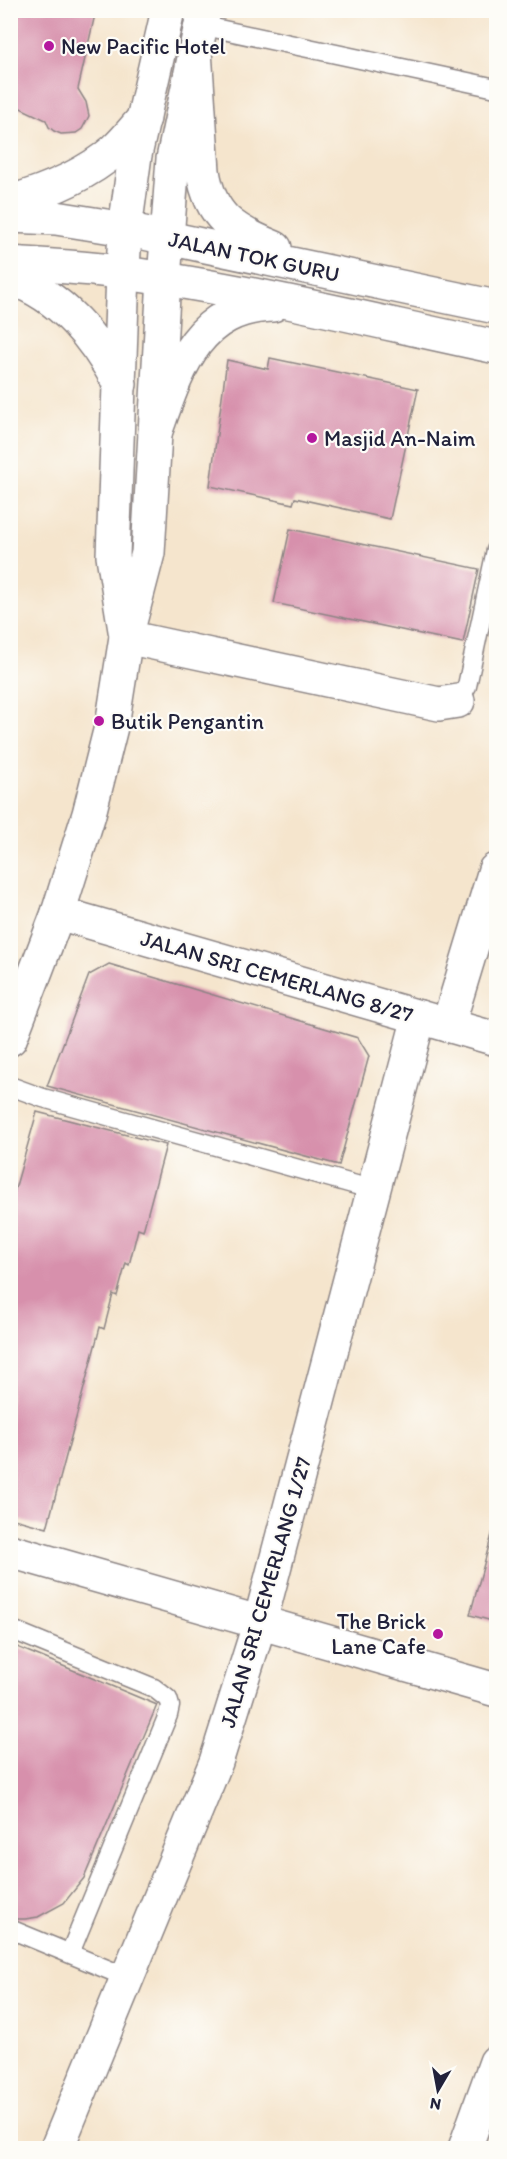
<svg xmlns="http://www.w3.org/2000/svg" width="507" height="2159" viewBox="0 0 507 2159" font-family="Itim,sans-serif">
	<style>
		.building { fill: #d790ac }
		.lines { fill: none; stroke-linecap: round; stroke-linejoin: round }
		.service-casing { stroke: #8c8484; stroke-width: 21 }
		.minor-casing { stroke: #8c8484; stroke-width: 36 }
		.tertiary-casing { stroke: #8c8484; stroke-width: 36 }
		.secondary-casing { stroke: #8c8484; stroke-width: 36 }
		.primary-casing { stroke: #8c8484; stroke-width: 36 }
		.service { stroke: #fff; stroke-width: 18 }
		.minor { stroke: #fff; stroke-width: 33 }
		.tertiary { stroke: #fff; stroke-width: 33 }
		.secondary { stroke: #fff; stroke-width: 33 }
		.primary { stroke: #fff; stroke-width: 33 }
		.poi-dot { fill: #b5179e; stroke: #fdfcf7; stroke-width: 2 }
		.labels { text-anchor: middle; stroke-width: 4.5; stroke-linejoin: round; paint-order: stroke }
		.poi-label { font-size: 22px; fill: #22223b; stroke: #fdfcf7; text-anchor: start }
		.street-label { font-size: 22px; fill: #22223b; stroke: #fdfcf7 }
	</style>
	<rect width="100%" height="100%" fill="#fdfcf7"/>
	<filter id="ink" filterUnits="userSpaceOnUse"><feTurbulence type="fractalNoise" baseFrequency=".0167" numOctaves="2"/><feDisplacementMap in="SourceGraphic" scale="12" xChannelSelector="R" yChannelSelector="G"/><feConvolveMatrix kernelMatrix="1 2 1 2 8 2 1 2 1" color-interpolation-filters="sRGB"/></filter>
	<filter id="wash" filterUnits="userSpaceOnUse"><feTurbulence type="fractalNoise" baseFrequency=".008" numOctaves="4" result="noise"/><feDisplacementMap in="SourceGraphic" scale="24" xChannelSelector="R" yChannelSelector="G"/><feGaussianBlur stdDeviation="1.35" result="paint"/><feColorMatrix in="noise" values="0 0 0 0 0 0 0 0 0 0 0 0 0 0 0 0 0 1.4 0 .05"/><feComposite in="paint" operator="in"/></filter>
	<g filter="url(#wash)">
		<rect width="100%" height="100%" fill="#f5e5cd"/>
		<g id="blocks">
			<!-- building -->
			<g class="building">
				<polygon points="10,10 96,10 78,89 86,102 89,116 82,129 76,133 61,134 54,131 49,127 46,120 10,103"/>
				<polygon points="270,358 418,389 390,519 295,498 293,504 210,486 227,360 268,369"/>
				<polygon points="290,529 479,569 463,643 274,603"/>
				<polygon points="109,964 358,1038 369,1056 339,1165 47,1086 89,975"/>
				<polygon points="37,1112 166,1145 143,1231 138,1229 129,1265 126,1263 117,1296 113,1294 104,1329 100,1327 47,1528 10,1518 10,1193 14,1193"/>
				<polygon points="496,1520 496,1622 470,1615"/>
				<polygon points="10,1644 157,1705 84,1878 64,1903 38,1917 25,1919 10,1919"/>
			</g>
		</g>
	</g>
	<g filter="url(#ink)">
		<use href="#blocks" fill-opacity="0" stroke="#8c8484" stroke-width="1.5"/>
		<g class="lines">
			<defs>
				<g id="service">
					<polyline points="200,25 496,88"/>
					<polyline points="458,701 467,686 496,550"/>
					<polyline points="10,1086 43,1098 374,1190"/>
					<polyline points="10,1629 154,1688 168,1699 170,1706 168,1715 70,1953"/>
					<polyline points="10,1929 126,1977"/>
				</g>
				<g id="minor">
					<polyline points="126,637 439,704 458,701"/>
					<polyline points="58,913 496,1039"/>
					<polyline points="448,1025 495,870"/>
					<polyline points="10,1551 496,1690"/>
					<polyline points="57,2148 216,1762 260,1622 419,1017"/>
					<polyline points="465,2148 496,2062"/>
				</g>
				<g id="tertiary">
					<polyline points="123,272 113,556 125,630"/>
					<polyline points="10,1039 58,913 89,814 113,719 126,637 148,553 164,279"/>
				</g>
				<g id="secondary">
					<polyline points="123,272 125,229 135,155 168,10"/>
					<polyline points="164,279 173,159 204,10"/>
				</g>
				<g id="primary">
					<path d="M195,51L203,171C210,217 233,231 275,248"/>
					<path d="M10,202C48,191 85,176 115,150C126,140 135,128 144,118"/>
					<polyline points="10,216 56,218 125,229 496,307"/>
					<path d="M10,263C48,266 87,267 124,273C249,290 373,321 496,347"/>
					<path d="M10,278C62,296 95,338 120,384"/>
					<path d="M155,433C177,372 195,307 273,305"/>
				</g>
			</defs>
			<!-- service casing -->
			<use href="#service" class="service-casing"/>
			<!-- minor casing -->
			<use href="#minor" class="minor-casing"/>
			<!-- tertiary casing -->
			<use href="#tertiary" class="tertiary-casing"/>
			<!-- secondary casing -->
			<use href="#secondary" class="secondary-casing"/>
			<!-- primary casing -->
			<use href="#primary" class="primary-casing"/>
			<!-- service -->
			<use href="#service" class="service"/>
			<!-- minor -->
			<use href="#minor" class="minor"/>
			<!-- tertiary -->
			<use href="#tertiary" class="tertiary"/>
			<!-- secondary -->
			<use href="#secondary" class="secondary"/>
			<!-- primary -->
			<use href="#primary" class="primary"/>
		</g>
	</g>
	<!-- markers -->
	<g class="poi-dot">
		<circle cx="49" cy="46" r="6"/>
		<circle cx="312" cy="438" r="6"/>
		<circle cx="99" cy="721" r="6"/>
		<circle cx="438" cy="1634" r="6"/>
	</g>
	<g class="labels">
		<!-- poi labels -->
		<g class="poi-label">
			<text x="61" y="54">New Pacific Hotel</text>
			<text x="324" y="446">Masjid An-Naim</text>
			<text x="111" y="729">Butik Pengantin</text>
			<text x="426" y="1629" text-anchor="end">The Brick<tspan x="426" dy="25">Lane Cafe</tspan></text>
		</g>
		<!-- street labels -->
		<g class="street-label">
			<text transform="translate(254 256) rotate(12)" y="8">JALAN TOK GURU</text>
			<text transform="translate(277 976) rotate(16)" y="8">JALAN SRI CEMERLANG 8/27</text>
			<text transform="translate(265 1592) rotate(-74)" y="8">JALAN SRI CEMERLANG 1/27</text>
		</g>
	</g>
	<!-- margin -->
	<rect width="507" height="2159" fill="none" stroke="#fdfcf7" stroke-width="36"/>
	<!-- north arrow -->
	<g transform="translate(438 2090) rotate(190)" stroke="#fdfcf7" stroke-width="4.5" paint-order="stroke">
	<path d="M0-4.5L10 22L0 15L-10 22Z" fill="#22223b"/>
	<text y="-9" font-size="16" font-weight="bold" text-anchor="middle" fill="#22223b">N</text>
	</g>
</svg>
